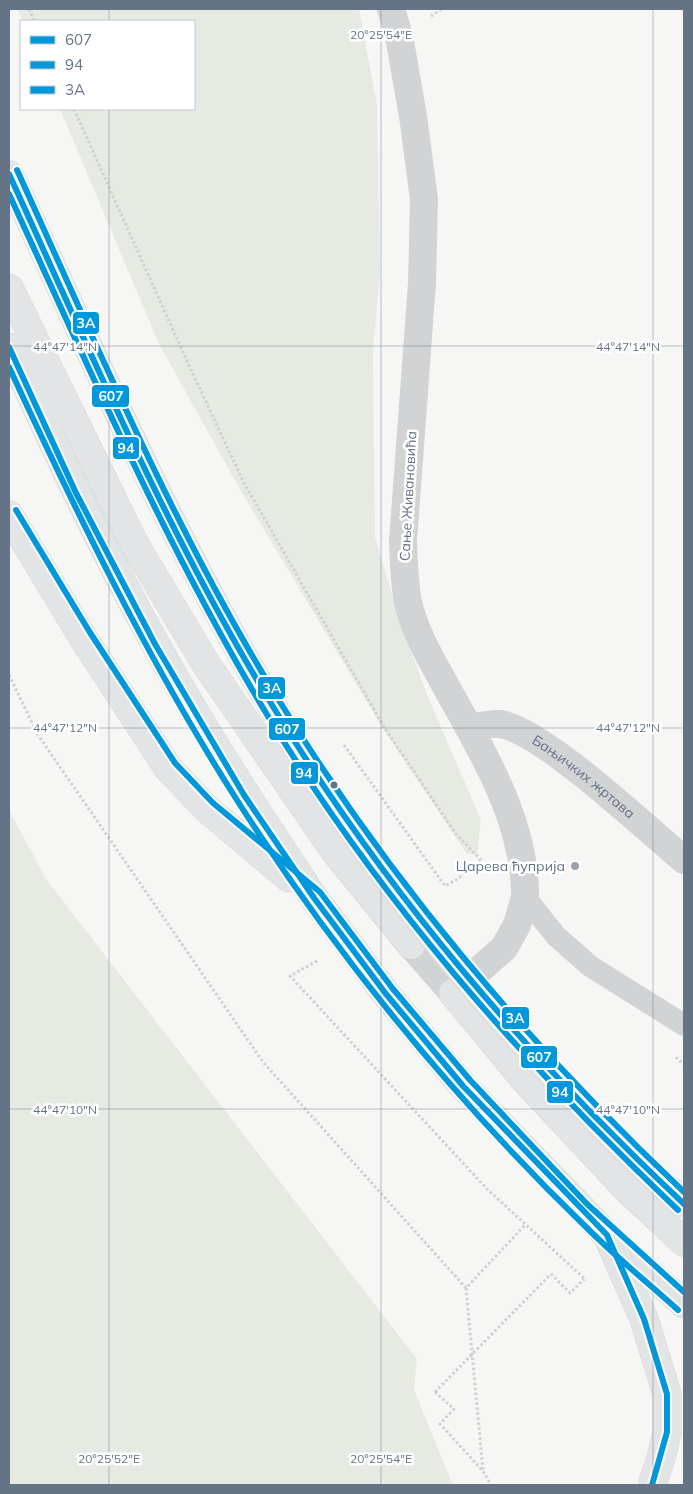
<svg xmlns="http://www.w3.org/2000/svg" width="693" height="1494" viewBox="0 0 693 1494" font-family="Mulish,sans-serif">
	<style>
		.green { fill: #e6eae3 }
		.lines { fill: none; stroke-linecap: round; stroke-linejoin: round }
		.secondary-casing { stroke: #d3d5d5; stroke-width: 29 }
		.path { stroke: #cfd0d0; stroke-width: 3; stroke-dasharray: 2.5 2.5; stroke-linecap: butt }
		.service { stroke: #d2d3d4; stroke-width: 22 }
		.minor { stroke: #d2d3d4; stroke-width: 28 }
		.tertiary { stroke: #d2d3d4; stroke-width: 28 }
		.secondary { stroke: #e3e4e5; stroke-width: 28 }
		.secondary-bridge-casing { stroke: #d3d5d5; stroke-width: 29; stroke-linecap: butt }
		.path-bridge { stroke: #cfd0d0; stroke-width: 3; stroke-dasharray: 2.5 2.5; stroke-linecap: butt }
		.secondary-bridge { stroke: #e3e4e5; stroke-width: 28 }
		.bus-1-casing { stroke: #fff; stroke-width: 10 }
		.bus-2-casing { stroke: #fff; stroke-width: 10 }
		.bus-3-casing { stroke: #fff; stroke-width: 10 }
		.bus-1 { stroke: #0098da; stroke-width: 6 }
		.bus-2 { stroke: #0098da; stroke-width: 6 }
		.bus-3 { stroke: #0098da; stroke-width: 6 }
		.ticks { fill: none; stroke: #657387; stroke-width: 1; stroke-opacity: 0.45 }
		.bus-dot { fill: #657387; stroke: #fff; stroke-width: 2 }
		.poi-dot { fill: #98a1ae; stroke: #fff; stroke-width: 2 }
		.labels { text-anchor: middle; stroke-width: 5; stroke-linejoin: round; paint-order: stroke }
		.street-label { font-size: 14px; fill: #657387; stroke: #fff }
		.poi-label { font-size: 14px; fill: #657387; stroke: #fff; text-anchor: end }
		.ticks-label { font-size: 12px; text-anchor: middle; fill: #657387; stroke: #fff; stroke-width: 5; stroke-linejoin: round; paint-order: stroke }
		.line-badge { stroke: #fff; stroke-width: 2 }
		.badge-label { font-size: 14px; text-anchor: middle; font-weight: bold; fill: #fff }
	</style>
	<rect width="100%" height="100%" fill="#f6f7f5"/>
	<!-- green -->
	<g class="green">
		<polygon points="17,9 359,9 377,105 380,272 373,351 375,537 402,627 428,697 481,820 477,854 467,854 382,727 242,493 159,344 60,109 194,109 194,21 23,21"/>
		<polygon points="9,810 46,879 417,1359 414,1390 453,1485 9,1485"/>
	</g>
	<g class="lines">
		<defs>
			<g id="secondary">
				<polyline points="9,288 135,545 206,664 334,850 411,945"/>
				<path d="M9,347C55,448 102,549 156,645C204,732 258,815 314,898"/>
				<polyline points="9,515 82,636 168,768 207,809 289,878"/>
				<polyline points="453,993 524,1079 628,1190 684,1242"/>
				<polyline points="607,1235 684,1304"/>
			</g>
		</defs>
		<!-- secondary casing -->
		<use href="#secondary" class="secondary-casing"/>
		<!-- path -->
		<g class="path">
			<polyline points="29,9 34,21"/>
			<polyline points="431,16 442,9"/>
			<polyline points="74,109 186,359 243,481 384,727 456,834 481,860"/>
			<polyline points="9,675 38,735 263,1062 466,1288 525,1225"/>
			<polyline points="344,745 445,886 456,880 483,859"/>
			<polyline points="317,961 290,976 487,1189 586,1280"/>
			<polyline points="676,1057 684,1065"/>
			<polyline points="551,1274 570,1293 584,1279"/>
			<polyline points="466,1288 483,1471"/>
			<polyline points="435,1392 454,1409 440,1424 483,1471 491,1485"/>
		</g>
		<!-- service -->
		<polyline class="service" points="525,897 556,936 590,966 684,1025"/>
		<!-- minor -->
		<g class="minor">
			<path d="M403,541C404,562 404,582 408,602C415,634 434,664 449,692C484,754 526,824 525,897"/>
			<path id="s1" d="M469,728C478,727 490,723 500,724C541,729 648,830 684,860"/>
			<polyline points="411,945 453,993"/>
		</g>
		<!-- tertiary -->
		<g class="tertiary">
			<polyline points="391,9 399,36 413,116 424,199 422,283 403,541"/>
			<polyline points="453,993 504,948 517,925 525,897"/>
		</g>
		<!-- secondary -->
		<use href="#secondary" class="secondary"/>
		<defs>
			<g id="secondary-bridge">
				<path d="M9,174C79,325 145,478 225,624C343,841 502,1038 684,1204"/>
				<polyline points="314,898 386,994 463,1086 607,1235 644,1319 667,1394 667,1432 661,1458 652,1485"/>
			</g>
		</defs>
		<!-- secondary-bridge casing -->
		<use href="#secondary-bridge" class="secondary-bridge-casing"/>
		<!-- path-bridge -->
		<polyline class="path-bridge" points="435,1392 551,1274"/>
		<!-- secondary-bridge -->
		<use href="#secondary-bridge" class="secondary-bridge"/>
		<defs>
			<g id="bus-1">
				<path d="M9,174C91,353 169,537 272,705C386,893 525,1054 684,1204"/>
				<polyline points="9,347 76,493 155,644 244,795 314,898 386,994 463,1086 607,1235 644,1319 667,1394 667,1432 652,1485"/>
			</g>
			<g id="bus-2">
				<path d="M9,194C89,368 165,544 263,708C376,896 520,1060 678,1210"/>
				<path d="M9,367C77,514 148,660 235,797C335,954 454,1099 587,1228C616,1257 648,1283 678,1310"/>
			</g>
			<g id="bus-3">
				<path d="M17,170C99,350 176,534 280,702C393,886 528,1044 684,1192"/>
				<polyline points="16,510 89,631 175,763 213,803 320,892 393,989 470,1080 587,1204 684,1292"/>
			</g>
		</defs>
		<!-- bus-1 casing -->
		<use href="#bus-1" class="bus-1-casing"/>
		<!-- bus-2 casing -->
		<use href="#bus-2" class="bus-2-casing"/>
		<!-- bus-3 casing -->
		<use href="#bus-3" class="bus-3-casing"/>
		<!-- bus-1 -->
		<use href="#bus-1" class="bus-1"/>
		<!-- bus-2 -->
		<use href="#bus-2" class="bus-2"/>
		<!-- bus-3 -->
		<use href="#bus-3" class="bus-3"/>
	</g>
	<!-- ticks -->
	<path class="ticks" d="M109,9V21M381,9V1485M653,9V1485M109,109V1485M9,346H684M9,728H684M9,1109H684"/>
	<!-- markers -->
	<circle class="bus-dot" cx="334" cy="785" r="4.5"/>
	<circle class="poi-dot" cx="575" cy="866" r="5"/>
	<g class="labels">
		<!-- street labels -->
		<g class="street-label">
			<text transform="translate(408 496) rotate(-87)" y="5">Сање Живановића</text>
			<text dy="5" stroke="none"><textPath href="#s1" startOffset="131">Бањичких жртава</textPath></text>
		</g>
		<!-- poi labels -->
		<g class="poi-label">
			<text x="565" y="871">Царева ћуприја</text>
		</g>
	</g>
	<g class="ticks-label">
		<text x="381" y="39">20°25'54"E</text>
		<text x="65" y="351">44°47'14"N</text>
		<text x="628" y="351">44°47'14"N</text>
		<text x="65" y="732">44°47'12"N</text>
		<text x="628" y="732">44°47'12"N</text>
		<text x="65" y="1114">44°47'10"N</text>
		<text x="628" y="1114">44°47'10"N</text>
		<text x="109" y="1463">20°25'52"E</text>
		<text x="381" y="1463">20°25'54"E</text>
	</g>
	<g class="line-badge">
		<rect x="72" y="311" width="28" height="24" rx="5" fill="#0098da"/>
		<rect x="91" y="384" width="39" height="24" rx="5" fill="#0098da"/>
		<rect x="112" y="436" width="28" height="24" rx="5" fill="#0098da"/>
		<rect x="257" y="676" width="29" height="24" rx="5" fill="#0098da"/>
		<rect x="268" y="717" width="38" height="24" rx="5" fill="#0098da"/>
		<rect x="290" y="761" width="29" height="24" rx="5" fill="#0098da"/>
		<rect x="501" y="1006" width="29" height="24" rx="5" fill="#0098da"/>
		<rect x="520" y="1045" width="38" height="24" rx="5" fill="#0098da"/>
		<rect x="546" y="1080" width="28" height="24" rx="5" fill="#0098da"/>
	</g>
	<g class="badge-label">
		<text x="86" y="328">3A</text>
		<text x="111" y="401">607</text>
		<text x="126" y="453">94</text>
		<text x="272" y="693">3A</text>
		<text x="287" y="734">607</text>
		<text x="304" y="778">94</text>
		<text x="515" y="1023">3A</text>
		<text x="539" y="1062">607</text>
		<text x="560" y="1097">94</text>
	</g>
	<!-- border -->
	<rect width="693" height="1494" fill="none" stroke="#657387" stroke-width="20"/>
	<!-- legend -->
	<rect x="20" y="20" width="175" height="90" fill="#ffffff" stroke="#c1c7cf"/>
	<rect x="30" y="36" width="25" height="8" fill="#0098da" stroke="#c1c7cf"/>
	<text x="65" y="45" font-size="15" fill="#657387">607</text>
	<rect x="30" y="61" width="25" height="8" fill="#0098da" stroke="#c1c7cf"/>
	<text x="65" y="70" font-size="15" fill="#657387">94</text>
	<rect x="30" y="86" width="25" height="8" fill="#0098da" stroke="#c1c7cf"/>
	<text x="65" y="95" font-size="15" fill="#657387">3A</text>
</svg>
